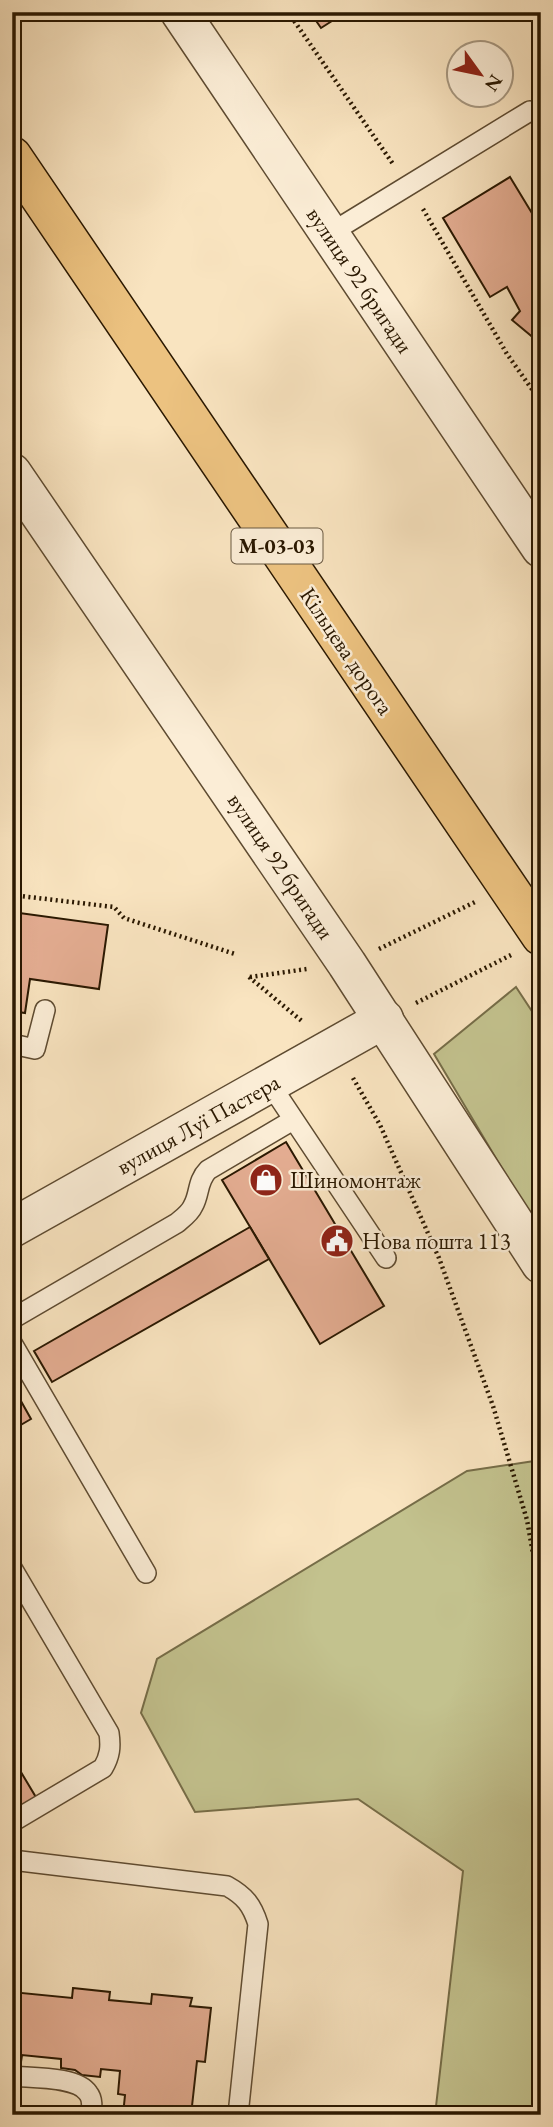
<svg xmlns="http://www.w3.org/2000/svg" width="553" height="2127" viewBox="0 0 553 2127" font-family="'EB Garamond',serif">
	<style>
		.green { fill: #c3c28e; stroke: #766d48; stroke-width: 2 }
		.building { fill: #e4ad92; stroke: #2a1801; stroke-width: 2 }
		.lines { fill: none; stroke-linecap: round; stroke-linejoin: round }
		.service-casing { stroke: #5e4b31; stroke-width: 22 }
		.tertiary-casing { stroke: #5e4b31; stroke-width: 41 }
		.trunk-casing { stroke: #2a1801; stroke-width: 41 }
		.path { stroke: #2a1801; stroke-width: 4.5; stroke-dasharray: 2 3.5; stroke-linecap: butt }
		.service { stroke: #fbedd6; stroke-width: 19 }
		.tertiary { stroke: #fbedd6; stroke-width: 38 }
		.trunk { stroke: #ecc280; stroke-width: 38 }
		.labels { text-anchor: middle; stroke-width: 5; stroke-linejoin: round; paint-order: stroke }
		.shield { fill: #fbedd6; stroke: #695841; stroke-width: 2 }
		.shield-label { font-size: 21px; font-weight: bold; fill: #2a1801 }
		.street-label { font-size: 23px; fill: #2a1801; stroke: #fbedd6 }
		.poi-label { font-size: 23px; fill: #2a1801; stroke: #fbedd6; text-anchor: start }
	</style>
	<rect width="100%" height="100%" fill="#f9e4c0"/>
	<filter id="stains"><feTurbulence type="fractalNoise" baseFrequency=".00286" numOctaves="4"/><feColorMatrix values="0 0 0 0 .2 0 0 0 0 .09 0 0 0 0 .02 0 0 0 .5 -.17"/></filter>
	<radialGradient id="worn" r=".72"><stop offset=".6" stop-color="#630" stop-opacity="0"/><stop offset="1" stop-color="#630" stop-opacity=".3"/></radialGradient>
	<!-- green -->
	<g class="green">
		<polygon points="516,987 541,1025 541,1234 434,1054"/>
		<polygon points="541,1460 541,2115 435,2115 463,1871 358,1799 195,1812 141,1713 157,1659 467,1471"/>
	</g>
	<!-- building -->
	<g class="building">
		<polygon points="310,12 346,12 321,28"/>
		<polygon points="510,177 541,228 541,344 512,320 520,311 507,287 490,297 443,218"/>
		<polygon points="12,912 108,925 99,989 30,979 25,1013 12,1011"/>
		<polygon points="286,1142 384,1306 320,1344 222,1180"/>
		<polygon points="250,1227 269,1259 52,1382 34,1351"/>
		<polygon points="17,1394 31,1419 12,1430 12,1397"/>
		<polygon points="12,1757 37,1799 12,1813"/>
		<polygon points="73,1988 110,1992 109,2000 151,2004 152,1994 192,1998 190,2006 211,2008 205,2062 197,2061 191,2115 123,2115 125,2095 118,2094 120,2071 101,2069 100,2077 82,2075 75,2070 61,2068 61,2059 22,2055 21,2062 12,2061 12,1992 72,1998"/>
	</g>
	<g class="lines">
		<defs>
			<g id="service">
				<polyline points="329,234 530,111 541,113"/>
				<polyline points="12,1044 35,1049 45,1010"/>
				<polyline points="270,1084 386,1258"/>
				<path d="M12,1319L177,1223C183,1218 190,1213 193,1206C200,1194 197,1181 208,1170L293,1120"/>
				<polyline points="12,1343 146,1573"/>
				<path d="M12,1568L109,1733C111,1747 110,1756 103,1768L12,1822"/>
				<path d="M12,1860L227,1886C245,1896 252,1905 258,1924L238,2115"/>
				<path d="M12,2076C31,2078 77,2076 88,2093C93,2099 92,2107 91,2115"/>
			</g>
			<g id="tertiary">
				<polyline points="180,12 541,548"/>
				<polyline points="12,473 347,964 541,1264"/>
				<polyline points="12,1228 384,1019"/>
			</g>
			<polyline id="trunk" points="12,156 541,936"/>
		</defs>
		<!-- service casing -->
		<use href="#service" class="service-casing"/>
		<!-- tertiary casing -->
		<use href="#tertiary" class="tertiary-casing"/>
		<!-- trunk casing -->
		<use href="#trunk" class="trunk-casing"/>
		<!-- path -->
		<g class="path">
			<polyline points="288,12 393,164"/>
			<polyline points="12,16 17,12"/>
			<polyline points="423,209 507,354 541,402"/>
			<polyline points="12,895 114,907 124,918 235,954"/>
			<polyline points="379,949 475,902"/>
			<polyline points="249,977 303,1022"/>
			<polyline points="250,977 307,969"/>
			<polyline points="416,1003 511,955"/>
			<polyline points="353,1078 380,1125 439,1258 493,1406 527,1520 541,1598"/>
		</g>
		<!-- service -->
		<use href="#service" class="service"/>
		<!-- tertiary -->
		<use href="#tertiary" class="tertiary"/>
		<!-- trunk -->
		<use href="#trunk" class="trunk"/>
	</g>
	<!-- icons -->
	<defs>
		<symbol id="shop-disc" viewBox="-11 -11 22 22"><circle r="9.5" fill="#8f2418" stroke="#fbedd6"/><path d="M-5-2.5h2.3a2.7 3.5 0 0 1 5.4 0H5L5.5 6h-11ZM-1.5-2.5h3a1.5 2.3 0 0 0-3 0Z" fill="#fff"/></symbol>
		<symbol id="civic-disc" viewBox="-11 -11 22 22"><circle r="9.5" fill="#8f2418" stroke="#fbedd6"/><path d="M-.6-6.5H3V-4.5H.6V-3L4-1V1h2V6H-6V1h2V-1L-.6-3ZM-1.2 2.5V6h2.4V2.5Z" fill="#fff"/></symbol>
	</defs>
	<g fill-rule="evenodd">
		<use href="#shop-disc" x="247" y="1161" width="38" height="38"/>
		<use href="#civic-disc" x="318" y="1222" width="38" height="38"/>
	</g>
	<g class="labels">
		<!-- shield labels -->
		<rect class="shield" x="231.5" y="528.5" width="91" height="35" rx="5"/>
		<g class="shield-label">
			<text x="277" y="553">М-03-03</text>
		</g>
		<!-- street labels -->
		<g class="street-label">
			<text transform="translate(360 280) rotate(56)" y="8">вулиця 92 бригади</text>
			<text transform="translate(347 651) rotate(56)" y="8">Кільцева дорога</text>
			<text transform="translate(281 866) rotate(56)" y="8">вулиця 92 бригади</text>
			<text transform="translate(198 1124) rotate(-29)" y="8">вулиця Луї Пастера</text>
		</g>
		<!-- poi labels -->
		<g class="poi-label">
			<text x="290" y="1188">Шиномонтаж</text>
			<text x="362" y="1249">Нова пошта 113</text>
		</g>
	</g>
	<!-- margin -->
	<rect width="553" height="2127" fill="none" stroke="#f9e4c0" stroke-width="42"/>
	<rect x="14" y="14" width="525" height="2099" fill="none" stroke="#2a1801" stroke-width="3.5"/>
	<rect x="21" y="21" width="511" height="2085" fill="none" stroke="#2a1801" stroke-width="2"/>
	<!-- north arrow -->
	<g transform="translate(480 74) rotate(123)"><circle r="33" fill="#fbedd6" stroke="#a79881" stroke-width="2"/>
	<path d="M0-5L12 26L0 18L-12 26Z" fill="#8f2418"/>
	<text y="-10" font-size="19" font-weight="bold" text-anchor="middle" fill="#2a1801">N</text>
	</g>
	<rect width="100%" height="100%" filter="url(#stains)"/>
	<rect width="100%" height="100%" fill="url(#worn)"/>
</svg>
